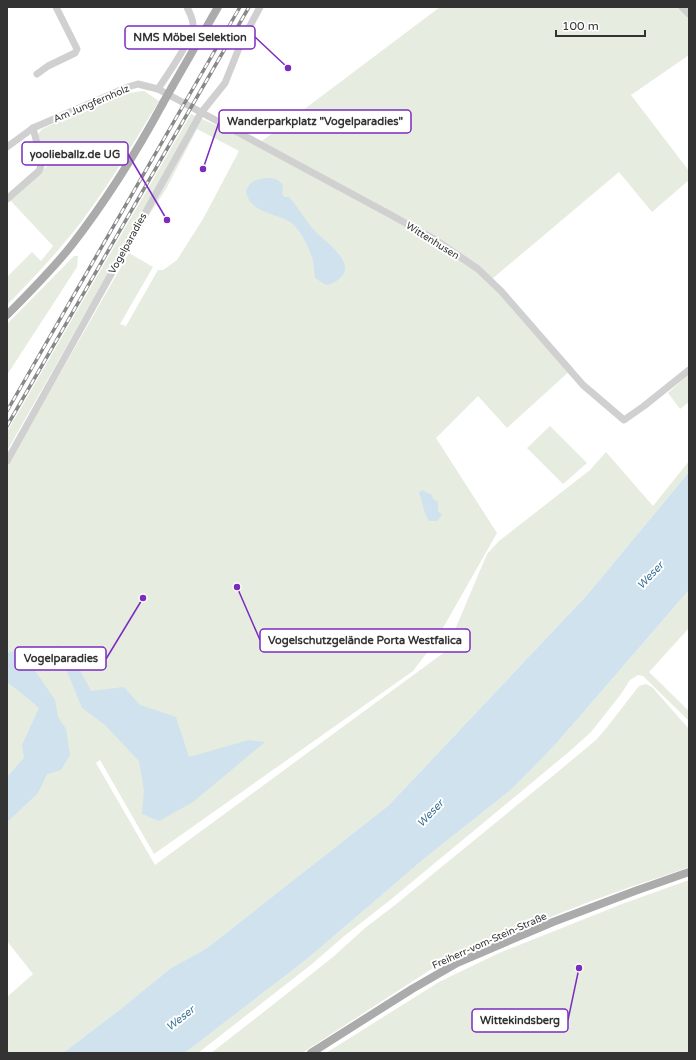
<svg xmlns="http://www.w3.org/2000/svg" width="696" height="1060" viewBox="0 0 696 1060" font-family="'Varela Round',sans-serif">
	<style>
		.green { fill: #e6ecdf }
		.water { fill: #cfe2ee }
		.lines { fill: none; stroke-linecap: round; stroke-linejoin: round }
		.minor { stroke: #d0d0d0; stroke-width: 7 }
		.major { stroke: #ababab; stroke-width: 8 }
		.rail-casing { stroke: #888; stroke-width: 3.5 }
		.rail { stroke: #fff; stroke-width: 2; stroke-dasharray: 6; stroke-linecap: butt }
		.major-bridge { stroke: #ababab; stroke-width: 8 }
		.labels { text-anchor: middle; stroke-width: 4; stroke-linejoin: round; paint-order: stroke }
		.street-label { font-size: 10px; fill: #333; stroke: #fff }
		.water-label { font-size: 11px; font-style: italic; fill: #3f7597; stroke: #fff }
		.leader { fill: none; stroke: #7b2cbf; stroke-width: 1.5 }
		.callout-dot { fill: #7b2cbf; stroke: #fff; stroke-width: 1.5 }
		.callout { fill: #fff; stroke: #7b2cbf; stroke-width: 1.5 }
		.callout-label { font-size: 11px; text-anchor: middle; font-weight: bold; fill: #333 }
	</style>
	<rect width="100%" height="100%" fill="#fff"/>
	<!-- green -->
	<g class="green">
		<polygon points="440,7 683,7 689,13 689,55 631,95 689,171 689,180 652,212 619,172 492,279 573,368 507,428 478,396 436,438 497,533 435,642 413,671 154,854 100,760 96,763 155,865 446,651 487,554 499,541 590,470 606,452 653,506 689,461 689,472 587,595 389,805 207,948 171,968 118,1011 63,1053 7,1053 7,997 33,974 7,941 7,466 129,253 153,267 120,324 126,326 158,270 163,270 177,260 203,219 239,151 197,129 166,189 86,312 7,451 7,432 191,114 258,144"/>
		<path d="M144,91L159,101C136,138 115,176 89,211C65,245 36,275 7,305V277L32,252L41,261L53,246L10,200L47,166L37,136L42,129C72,116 112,93 144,91Z"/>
		<polygon points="74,256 78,256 77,267 7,375 7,324"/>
		<polygon points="689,374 689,402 680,409 668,393"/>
		<polygon points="550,426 587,463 563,484 527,448"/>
		<polygon points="689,590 689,628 649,672 689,711 689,721 643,676 638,675 630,680 621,694 591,732 570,751 389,901 343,937 312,964 198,1053 185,1053 307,959 425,858 513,788 555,745"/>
		<path d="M646,684L652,687L689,729V867C662,877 635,885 608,895C548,917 488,941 430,970L302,1053H211L265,1011L333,957L365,928L395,905L560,770L596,740L608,726L639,686Z"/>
		<polygon points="689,880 689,1053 326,1053 439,982 499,953 622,904"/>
	</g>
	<!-- water -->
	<g class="water">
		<path d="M268,178C275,178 278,179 283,185L282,193L284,197H289C298,207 305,220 314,230C323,240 355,261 342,276C338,281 332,284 326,285L315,278C314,272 314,266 313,260C309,248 303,235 295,226C282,212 252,217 246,192C249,181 257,179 268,178Z"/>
		<polygon points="689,472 689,590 555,745 513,788 425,858 307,959 185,1053 63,1053 118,1011 171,968 207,948 389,805 587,595"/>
		<path d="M422,490L432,495L433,499L438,502V511L442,515L437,521H429C423,511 423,503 419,493Z"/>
		<polygon points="56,644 78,666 91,691 124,687 140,705 176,717 189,757 249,740 265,742 193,802 159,821 142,814 144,790 139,761 105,725 82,708"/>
		<polygon points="21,650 55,700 58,717 66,729 70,755 61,770 47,774 38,793 7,822 7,777 24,758 22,745 39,708 30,700 7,682 7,653"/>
	</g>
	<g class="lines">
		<!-- minor -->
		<g class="minor">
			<polyline points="682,7 689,14"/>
			<polyline points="37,74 48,66 75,53 77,49 56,7"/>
			<path d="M158,89C166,77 191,41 193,28C194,20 190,14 187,7"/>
			<polyline points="7,147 33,128 128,87 138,84 158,89 391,215 434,239 478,269 501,291 583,385 624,420 644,406 689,370"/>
			<polyline points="7,199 39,171 42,163 33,128"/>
			<polyline points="7,461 201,113 225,83 241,43 260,7"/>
		</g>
		<!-- major -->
		<g class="major">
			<polyline points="172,87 218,7"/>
			<path d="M7,315C29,293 51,271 71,246C106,201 136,153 163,103"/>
			<polyline points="311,1053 412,989 457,963 553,922 635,891 689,872"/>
		</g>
		<defs>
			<g id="rail">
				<polyline points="7,411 240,7"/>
				<polyline points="7,426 249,7"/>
			</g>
		</defs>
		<!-- rail casing -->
		<use href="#rail" class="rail-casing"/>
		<!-- rail -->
		<use href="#rail" class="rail"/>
		<!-- major-bridge -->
		<polyline class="major-bridge" points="163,103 172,87"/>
	</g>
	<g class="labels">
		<!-- street labels -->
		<g class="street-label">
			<text transform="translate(91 103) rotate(-23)" y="4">Am Jungfernholz</text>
			<text transform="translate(433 240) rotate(32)" y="4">Wittenhusen</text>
			<text transform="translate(127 243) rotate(-61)" y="4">Vogelparadies</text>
			<text transform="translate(489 940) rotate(-24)" y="4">Freiherr-vom-Stein-Straße</text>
		</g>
		<!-- water labels -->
		<g class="water-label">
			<text transform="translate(650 575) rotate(-47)" y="4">Weser</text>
			<text transform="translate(430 813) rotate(-47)" y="4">Weser</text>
			<text transform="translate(180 1018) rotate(-38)" y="4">Weser</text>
		</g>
	</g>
	<!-- callouts -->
	<path class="leader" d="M288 68L255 37M203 169L219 122M167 220L128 154M237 587L260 640M143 598L106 659M579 968L568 1020"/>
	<g class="callout-dot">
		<circle cx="288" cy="68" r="4"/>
		<circle cx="203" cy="169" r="4"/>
		<circle cx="167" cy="220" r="4"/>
		<circle cx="237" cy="587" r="4"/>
		<circle cx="143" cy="598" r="4"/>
		<circle cx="579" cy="968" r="4"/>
	</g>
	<g class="callout">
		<rect x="125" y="26" width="130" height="23" rx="4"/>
		<rect x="219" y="110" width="192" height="23" rx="4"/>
		<rect x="22" y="142" width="106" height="23" rx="4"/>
		<rect x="260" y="629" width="210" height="23" rx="4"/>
		<rect x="15" y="647" width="91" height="23" rx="4"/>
		<rect x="472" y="1009" width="96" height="23" rx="4"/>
	</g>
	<g class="callout-label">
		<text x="190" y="41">NMS Möbel Selektion</text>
		<text x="315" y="125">Wanderparkplatz "Vogelparadies"</text>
		<text x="75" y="158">yoolieballz.de UG</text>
		<text x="365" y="644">Vogelschutzgelände Porta Westfalica</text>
		<text x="61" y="662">Vogelparadies</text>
		<text x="520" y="1024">Wittekindsberg</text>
	</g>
	<!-- border -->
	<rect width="696" height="1060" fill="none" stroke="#333333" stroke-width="16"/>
	<!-- scale -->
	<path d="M556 30v6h89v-6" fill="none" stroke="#333333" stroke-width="2"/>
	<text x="562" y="30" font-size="12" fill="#333333" stroke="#ffffff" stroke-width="3" paint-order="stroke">100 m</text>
</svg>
